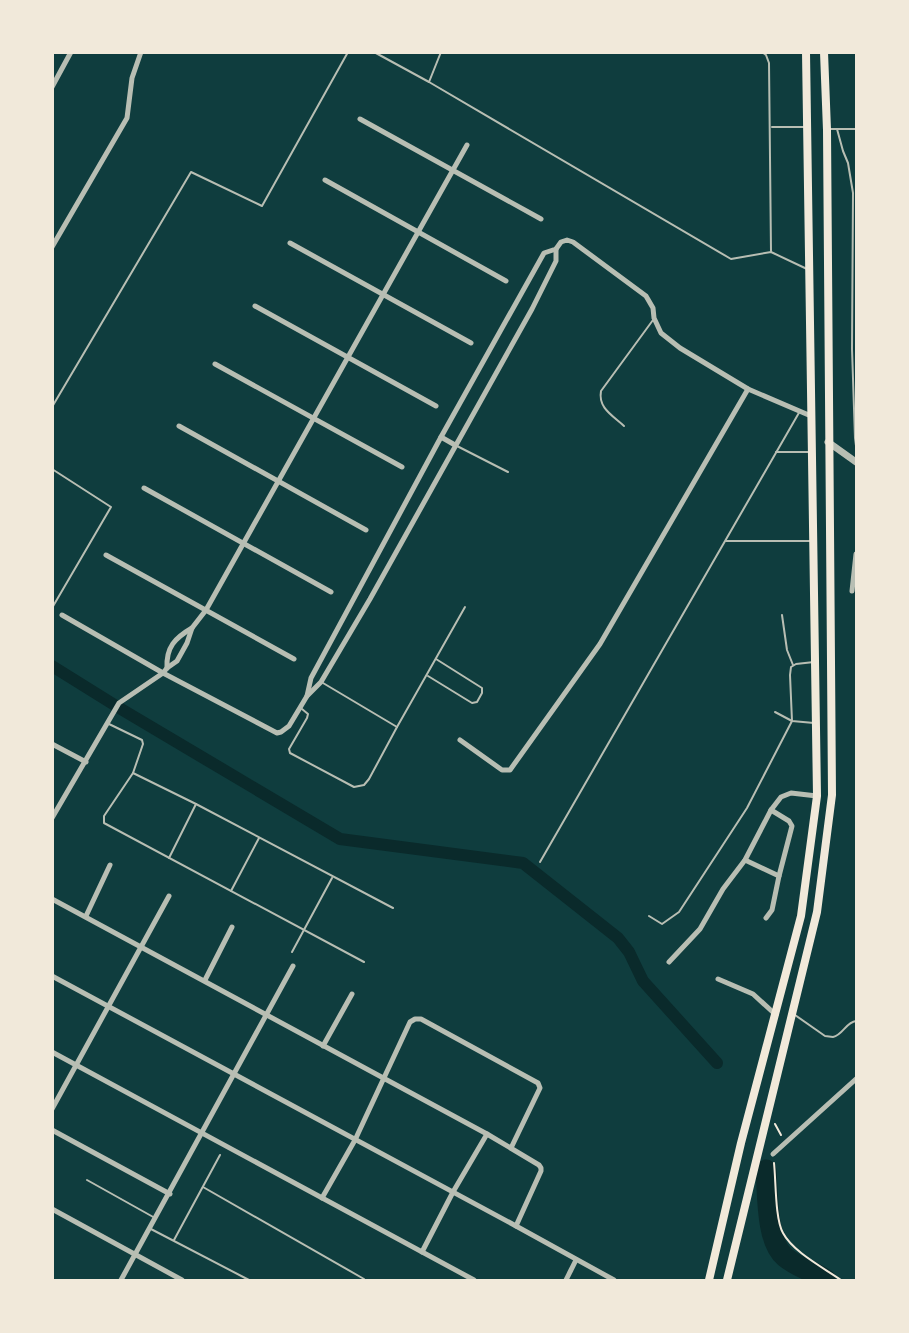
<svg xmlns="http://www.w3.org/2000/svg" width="909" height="1333" viewBox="0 0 909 1333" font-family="Arial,sans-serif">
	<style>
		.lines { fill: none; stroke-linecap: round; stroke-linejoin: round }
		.canal { stroke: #0a2a2b; stroke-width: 12 }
		.river { stroke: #0a2a2b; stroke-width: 21 }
		.path { stroke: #f1e9da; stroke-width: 2 }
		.service { stroke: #b8beb3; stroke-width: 2 }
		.minor { stroke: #b8beb3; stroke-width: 5 }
		.tertiary { stroke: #b8beb3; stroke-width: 7 }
		.secondary { stroke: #f1e9da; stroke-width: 8 }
	</style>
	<rect width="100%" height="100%" fill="#0f3d3e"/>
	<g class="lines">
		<!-- canal -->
		<polyline class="canal" points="52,666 121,709 340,839 523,863 618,938 629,952 643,981 717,1063"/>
		<!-- river -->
		<path class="river" d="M766,1170C768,1193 766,1242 785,1257C798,1268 814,1271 826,1280"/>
		<!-- path -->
		<g class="path">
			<polyline points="775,1124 781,1135"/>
			<path d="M774,1163C776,1181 775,1219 783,1233C793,1252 824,1268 841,1280"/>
		</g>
		<!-- service -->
		<g class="service">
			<polyline points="374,52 429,82 731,259 771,252 807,269"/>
			<polyline points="762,52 766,55 769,63 771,252"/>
			<polyline points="429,82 441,52"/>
			<polyline points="772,127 805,127"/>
			<polyline points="830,129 856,129"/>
			<polyline points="837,129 843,151 848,163 853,193 852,349 855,438 856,446"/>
			<polyline points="52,407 191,172 262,206 348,52"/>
			<path d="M624,426C612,415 598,408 601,391L653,320"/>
			<polyline points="457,446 508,472"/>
			<polyline points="776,452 809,452"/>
			<polyline points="52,469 111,507 52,608"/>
			<polyline points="726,541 810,541"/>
			<polyline points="782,615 787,650 793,665"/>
			<polyline points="428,676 472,703 477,702 482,693 482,688 436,659"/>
			<polyline points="323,683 397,727 465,607"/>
			<polyline points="302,709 308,714 307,718 289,749 290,753 354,787 364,785 369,779 397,727"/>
			<polyline points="775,712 792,721 814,723"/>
			<polyline points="109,724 142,740 143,744 133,773 104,816 104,823 364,962"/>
			<polyline points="133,773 196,804 393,908"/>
			<polyline points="169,858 196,804"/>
			<polyline points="540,862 800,411"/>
			<polyline points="231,891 259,838"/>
			<polyline points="649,916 662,924 679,912 747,808 792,721 790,675 791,667 796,664 814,662"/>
			<polyline points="292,952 332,878"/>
			<path d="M795,1015L825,1036L833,1037C843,1035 846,1022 856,1021"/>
			<polyline points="87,1180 155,1218"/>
			<polyline points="203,1187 364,1279"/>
			<polyline points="149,1228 249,1280"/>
			<polyline points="174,1240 220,1155"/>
		</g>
		<!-- minor -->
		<g class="minor">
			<polyline points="52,87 71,52"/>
			<polyline points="360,119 541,219"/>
			<polyline points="325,180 506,281"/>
			<polyline points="290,243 471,343"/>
			<polyline points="52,247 127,118 132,78 141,52"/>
			<polyline points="255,306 436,406"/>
			<polyline points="215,364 402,467"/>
			<polyline points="179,426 366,530"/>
			<polyline points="441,437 455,445"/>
			<polyline points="144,488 331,592"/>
			<polyline points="106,555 294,659"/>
			<polyline points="852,591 856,554"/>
			<polyline points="62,615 163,673 277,733 281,732 289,726 307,696 321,682 370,599 532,309 556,261 556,249"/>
			<path d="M167,668C166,647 175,638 192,628"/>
			<polyline points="307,696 311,678 441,437 544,253 556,249 561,242 567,240 573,242 646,296 653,308 654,318 661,333 680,348 748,389 811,416"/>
			<polyline points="460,740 502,770 510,770 600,644 748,389"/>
			<polyline points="52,744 86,762"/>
			<polyline points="771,810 789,821 792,826 779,876"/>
			<polyline points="52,818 119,703 163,673 167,668 177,661 187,643 192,628 206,610 467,145"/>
			<polyline points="745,860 779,876 772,910 766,918"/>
			<polyline points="52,899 487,1134 539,1165 541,1168 541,1171 516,1226"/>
			<polyline points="86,916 110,865"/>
			<polyline points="669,962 700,929 723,889 745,860 771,810 781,797 791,793 817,796"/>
			<polyline points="52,976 516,1226 614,1280"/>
			<polyline points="718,979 753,994 776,1015"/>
			<polyline points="205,980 232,927"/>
			<polyline points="323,1046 352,994"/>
			<polyline points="52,1052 474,1280"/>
			<polyline points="52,1109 169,896"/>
			<polyline points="52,1130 170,1194"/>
			<polyline points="773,1154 856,1079"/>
			<polyline points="322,1198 355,1140 410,1022 415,1019 421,1019 538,1083 540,1088 511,1148"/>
			<polyline points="52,1209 182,1280"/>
			<polyline points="422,1252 453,1192 487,1134"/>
			<polyline points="121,1280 293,966"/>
			<polyline points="566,1280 576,1260"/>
		</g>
		<!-- tertiary -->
		<polyline class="tertiary" points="828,442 856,462"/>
		<!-- secondary -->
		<g class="secondary">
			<polyline points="709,1280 741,1143 801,916 817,796 806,52"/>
			<polyline points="727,1280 817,912 832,795 827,130 824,52"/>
		</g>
	</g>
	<!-- border -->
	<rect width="909" height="1333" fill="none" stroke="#f1e9da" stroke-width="108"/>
</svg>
